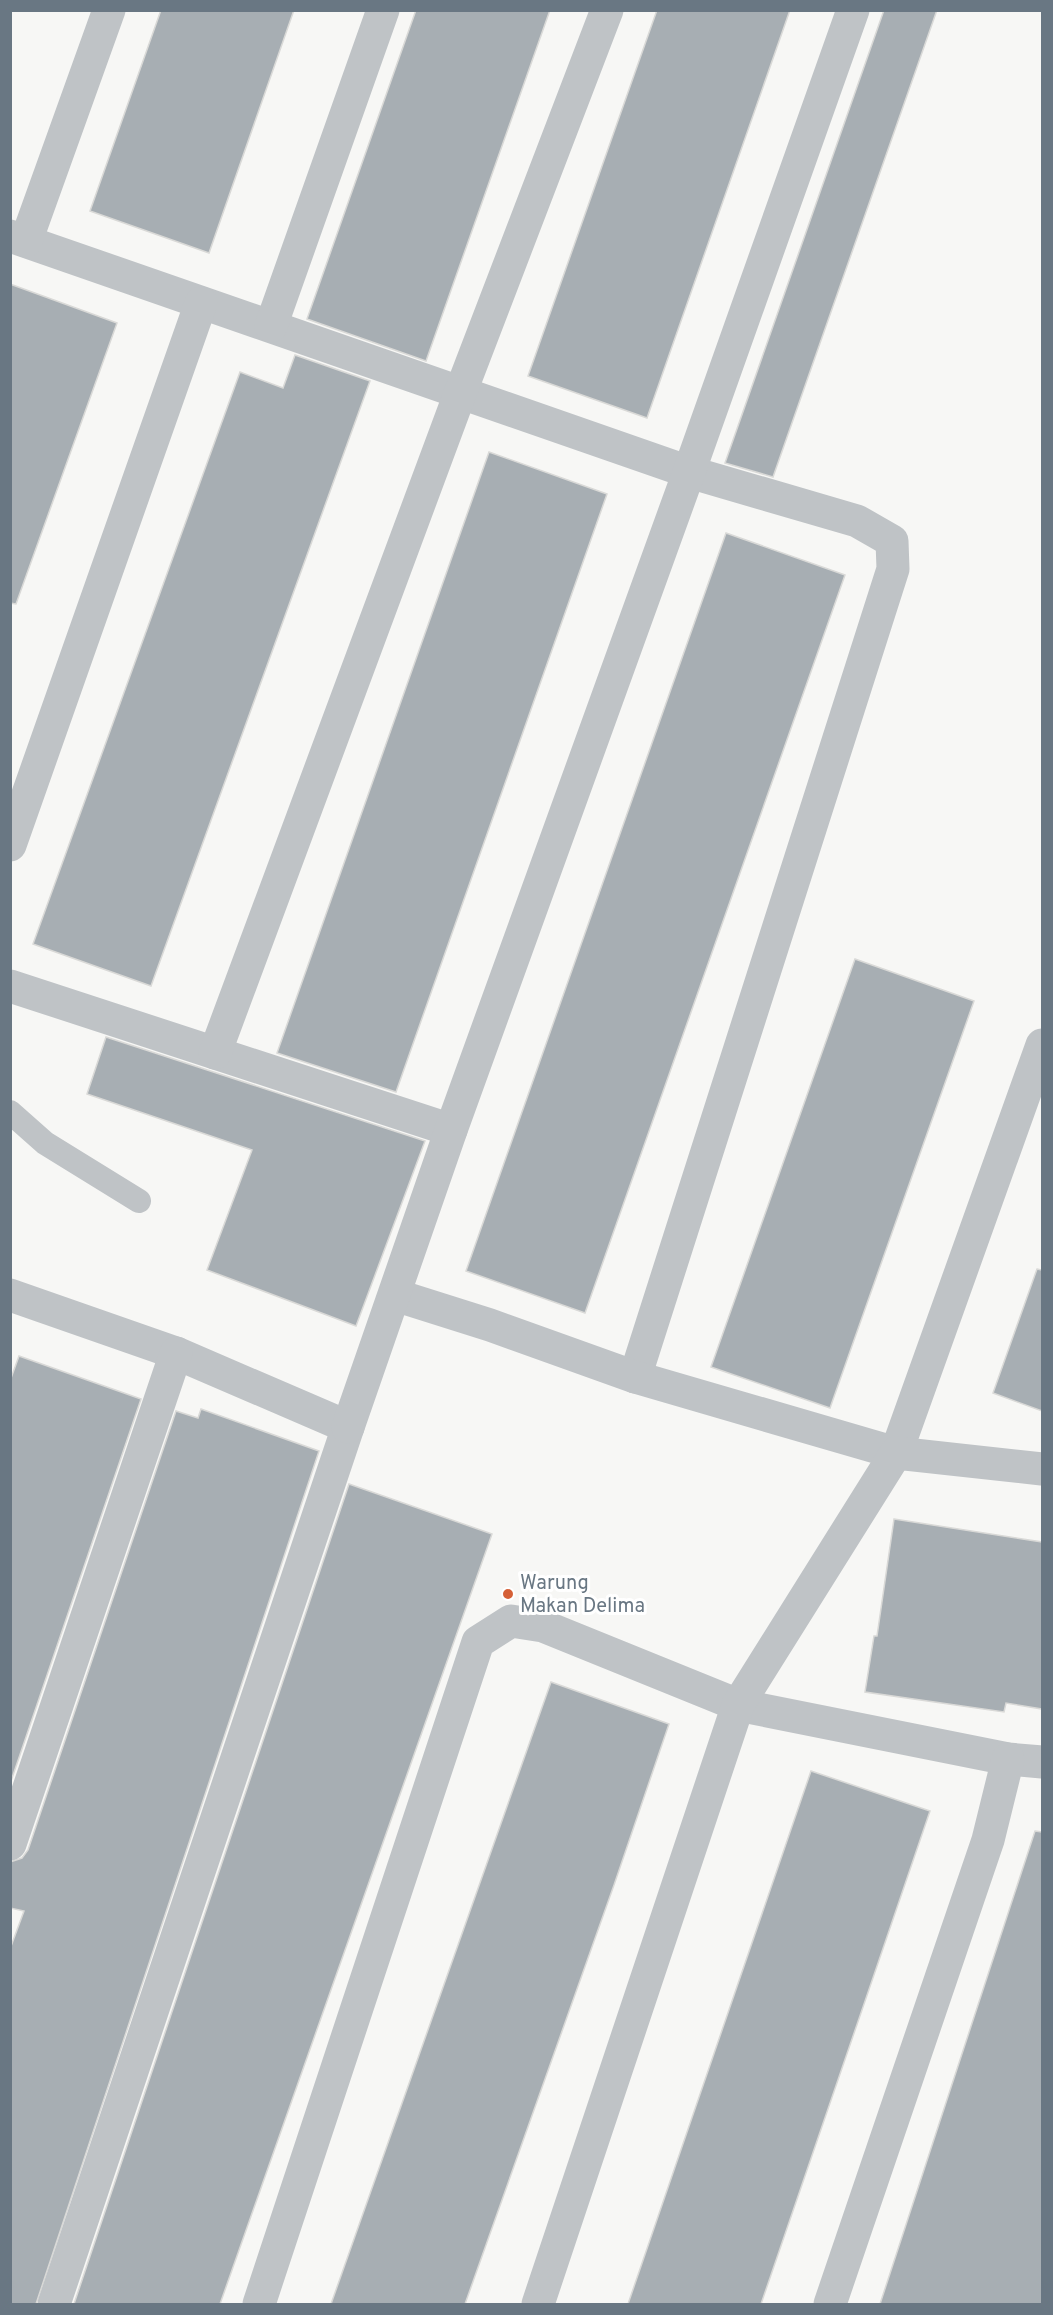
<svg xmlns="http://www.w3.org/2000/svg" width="1053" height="2315" viewBox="0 0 1053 2315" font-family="Overpass,sans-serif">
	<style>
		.building { fill: #a7aeb3; stroke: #d9d9d7; stroke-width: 1.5 }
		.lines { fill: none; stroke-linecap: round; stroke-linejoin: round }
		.lane { stroke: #bfc3c6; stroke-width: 24 }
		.street { stroke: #bfc3c6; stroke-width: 33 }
		.poi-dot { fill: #d56037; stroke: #fff; stroke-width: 2 }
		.labels { text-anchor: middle; stroke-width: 6; stroke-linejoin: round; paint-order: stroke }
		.poi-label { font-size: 20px; fill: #697783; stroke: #fff; text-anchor: start }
	</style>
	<rect width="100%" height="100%" fill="#f7f7f5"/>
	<!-- building -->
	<g class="building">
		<polygon points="161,10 294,10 209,253 90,211"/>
		<polygon points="416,10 550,10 426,361 307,319"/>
		<polygon points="657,10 790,10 647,418 528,376"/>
		<polygon points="884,10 937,10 773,477 725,463"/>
		<polygon points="10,284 117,323 16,604 10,603"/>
		<polygon points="295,355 370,381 151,986 33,944 240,372 283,388"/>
		<polygon points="489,452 607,494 396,1092 277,1053"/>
		<polygon points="726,533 845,575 585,1313 466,1271"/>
		<polygon points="855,959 974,1001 830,1408 711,1367"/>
		<polygon points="106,1037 425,1141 356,1326 207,1270 252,1150 87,1094"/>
		<polygon points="1037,1269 1042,1270 1042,1411 993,1393"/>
		<polygon points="19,1356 141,1399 10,1784 10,1381"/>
		<polygon points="201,1409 319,1451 36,2304 10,2304 10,1949 24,1911 10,1908 10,1862 22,1858 28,1850 176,1411 198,1418"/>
		<polygon points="349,1484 492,1534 220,2304 74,2304"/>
		<polygon points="894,1519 1042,1542 1042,1709 1006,1703 1004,1712 865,1692 874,1636 877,1636"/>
		<polygon points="551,1682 669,1724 614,1885 465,2304 331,2304"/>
		<polygon points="811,1771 930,1811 863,2007 761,2304 628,2304"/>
		<polygon points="1035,1831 1042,1832 1042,2304 880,2304"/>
	</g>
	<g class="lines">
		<!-- lane -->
		<polyline class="lane" points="10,1112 45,1143 139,1201"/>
		<!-- street -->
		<g class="street">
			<polyline points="10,236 689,472 857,521 892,541 893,569 635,1377"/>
			<polyline points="26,241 109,10"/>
			<polyline points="271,326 383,10"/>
			<polyline points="10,845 201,303"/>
			<polyline points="10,986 451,1130"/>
			<polyline points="215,1053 461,391 607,10"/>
			<polyline points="10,1295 176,1353 348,1427 54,2304"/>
			<polyline points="395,1295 490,1325 635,1377 896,1453 1042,1045"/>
			<polyline points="348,1427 451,1130 689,472 853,10"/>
			<polyline points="10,1844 176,1353"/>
			<polyline points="259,2304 478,1642 511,1621 543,1626 738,1705 1008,1759 1042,1762"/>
			<polyline points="538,2304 738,1705 896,1453 1042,1469"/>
			<polyline points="830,2304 988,1840 1008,1759"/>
		</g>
	</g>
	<!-- markers -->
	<circle class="poi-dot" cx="508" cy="1594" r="6"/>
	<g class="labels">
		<!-- poi labels -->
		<g class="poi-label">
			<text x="520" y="1589">Warung<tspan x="520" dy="23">Makan Delima</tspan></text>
		</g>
	</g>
	<!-- border -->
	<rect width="1053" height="2315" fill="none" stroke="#697783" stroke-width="24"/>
</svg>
